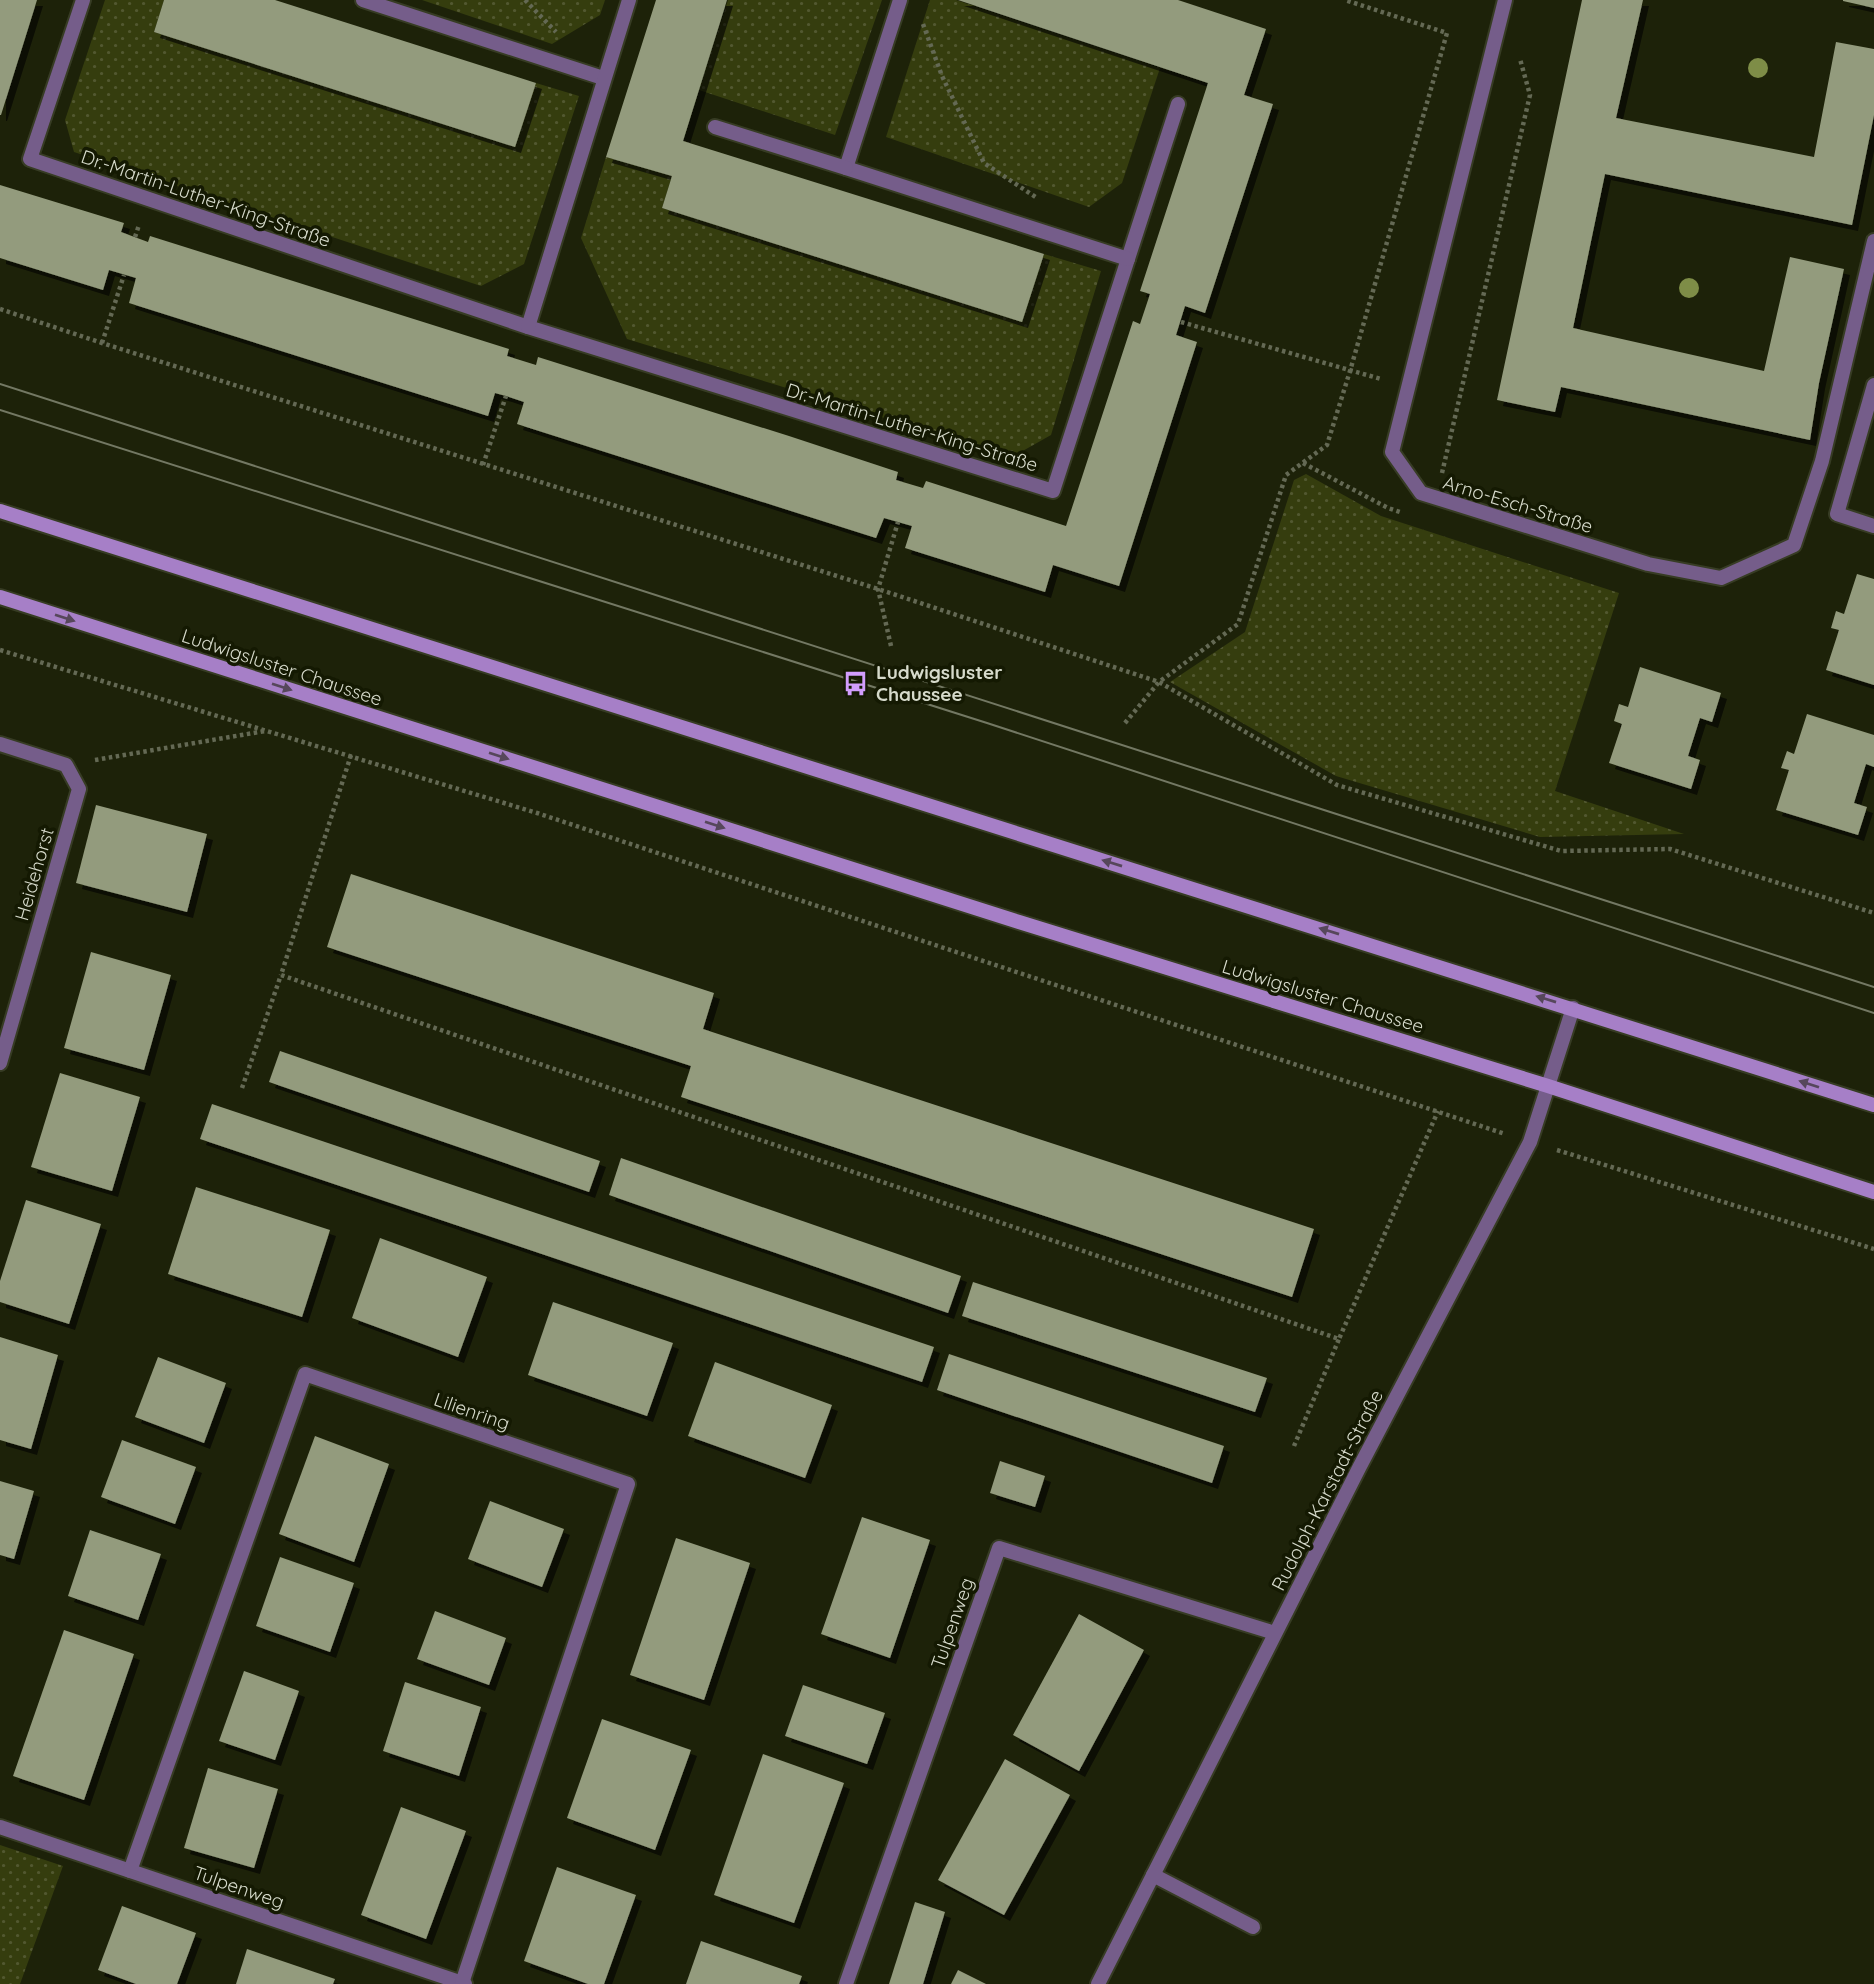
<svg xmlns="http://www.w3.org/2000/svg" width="1874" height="1984" viewBox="0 0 1874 1984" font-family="Quicksand,sans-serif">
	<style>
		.grass { fill: url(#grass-dots) }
		.building { fill: #939b7d; filter: url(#shadow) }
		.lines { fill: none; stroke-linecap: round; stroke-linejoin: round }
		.lane-casing { stroke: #373c24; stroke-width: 18 }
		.street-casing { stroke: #373c24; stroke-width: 18 }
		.secondary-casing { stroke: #373c24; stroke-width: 18 }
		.path { stroke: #646954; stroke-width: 4.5; stroke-dasharray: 3.5 3.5; stroke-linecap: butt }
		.lane { stroke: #755d8a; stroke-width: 14 }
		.street { stroke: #755d8a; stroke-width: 14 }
		.secondary { stroke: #a67fc7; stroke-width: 14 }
		.tram { stroke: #737863; stroke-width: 2 }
		.tree { fill: #7e8d47 }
		.oneway { fill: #56475b }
		.labels { text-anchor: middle; stroke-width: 7; stroke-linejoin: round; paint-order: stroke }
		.street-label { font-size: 19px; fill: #d6dacb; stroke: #141902 }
		.poi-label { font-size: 19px; font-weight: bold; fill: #d6dacb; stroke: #141902; text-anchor: start }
	</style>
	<defs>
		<pattern id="grass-dots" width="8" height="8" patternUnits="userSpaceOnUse" patternTransform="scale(1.75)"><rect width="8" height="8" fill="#353d0e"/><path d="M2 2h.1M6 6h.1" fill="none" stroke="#525830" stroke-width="1.8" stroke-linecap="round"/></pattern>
		<filter id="shadow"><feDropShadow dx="6" dy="6" stdDeviation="0" flood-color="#0009"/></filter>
	</defs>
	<rect width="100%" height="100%" fill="#1d2209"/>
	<!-- grass -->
	<g class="grass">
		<polygon points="105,0 164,0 154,32 514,147 536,83 579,96 524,264 481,286 74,152 65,120"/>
		<polygon points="422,0 605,0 600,15 552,44"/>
		<polygon points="728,0 882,0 835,135 699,90"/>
		<polygon points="930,0 956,0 1160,68 1122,183 1089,207 886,137"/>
		<polygon points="606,157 672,176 662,208 1022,322 1044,254 1101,271 1051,435 1012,457 627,339 581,238"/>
		<polygon points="1306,474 1381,516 1619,593 1555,791 1684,834 1540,837 1336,776 1170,682 1245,632 1294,480"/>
		<polygon points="0,1845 63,1866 20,1984 0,1984"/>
	</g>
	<!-- building -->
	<g class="building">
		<polygon points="0,0 37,0 1,115 0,115"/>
		<polygon points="164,0 275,0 536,83 515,147 154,32"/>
		<polygon points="656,0 727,0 683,141 1044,254 1022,322 662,208 672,176 606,157"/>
		<polygon points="958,0 1178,0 1266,29 1244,95 1273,104 1205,313 1185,306 1176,335 1197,342 1119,586 1053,565 1045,592 905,548 912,526 884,518 876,538 517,424 524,402 506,396 495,393 488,416 129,303 136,278 109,270 103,290 0,258 0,185 124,223 121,232 148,242 150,236 509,349 507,356 536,365 538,357 789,436 898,472 896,480 923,488 926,481 1066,526 1133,321 1140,324 1150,294 1140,291 1208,83"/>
		<polygon points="1582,0 1643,0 1616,118 1814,157 1836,42 1874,49 1874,115 1852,225 1605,174 1573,328 1764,371 1790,257 1844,269 1819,383 1810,440 1561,387 1555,412 1497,400"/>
		<polygon points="1843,0 1874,0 1874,8 1843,1"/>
		<polygon points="1857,574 1874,579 1874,685 1826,670 1839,630 1831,628 1836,611 1844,614"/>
		<polygon points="1640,667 1721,693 1712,722 1700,718 1688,756 1700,760 1691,789 1609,763 1622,724 1614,721 1619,704 1628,707"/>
		<polygon points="1807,714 1874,735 1874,767 1866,764 1854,803 1867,807 1858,835 1776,810 1789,770 1781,768 1787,751 1794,754"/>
		<polygon points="96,805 207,834 187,912 76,883"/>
		<polygon points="351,874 714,993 703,1029 1314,1229 1292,1297 681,1097 691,1066 327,947"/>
		<polygon points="91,952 171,975 144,1070 64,1048"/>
		<polygon points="280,1051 600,1161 589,1192 269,1082"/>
		<polygon points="60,1073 140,1097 112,1191 31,1167"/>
		<polygon points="212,1104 934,1347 922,1382 200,1139"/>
		<polygon points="621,1158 961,1276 948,1313 609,1195"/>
		<polygon points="196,1187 330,1230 302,1317 168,1274"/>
		<polygon points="26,1200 101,1224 69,1324 0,1302 0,1281"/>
		<polygon points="380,1238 487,1277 458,1357 352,1318"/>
		<polygon points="973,1282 1267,1378 1255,1412 962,1316"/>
		<polygon points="553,1302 673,1343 647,1416 528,1375"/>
		<polygon points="0,1337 58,1355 31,1449 0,1440"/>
		<polygon points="949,1354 1224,1446 1212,1483 937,1390"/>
		<polygon points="158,1357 226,1383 204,1443 135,1417"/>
		<polygon points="715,1362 832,1405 805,1478 688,1436"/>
		<polygon points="315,1436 389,1464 354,1562 279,1534"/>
		<polygon points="122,1440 196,1467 175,1524 101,1497"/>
		<polygon points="1000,1461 1045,1476 1035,1507 990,1493"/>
		<polygon points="0,1481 34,1491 14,1559 0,1555"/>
		<polygon points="490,1501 564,1529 542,1587 468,1559"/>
		<polygon points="862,1517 930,1540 890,1658 821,1634"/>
		<polygon points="90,1530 161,1554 138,1620 68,1596"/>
		<polygon points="676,1538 750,1563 704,1700 630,1675"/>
		<polygon points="280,1557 354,1583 330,1652 256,1626"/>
		<polygon points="435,1611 506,1638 489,1685 417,1659"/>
		<polygon points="1079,1614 1144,1650 1079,1771 1013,1735"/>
		<polygon points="64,1630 134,1654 84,1800 13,1776"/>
		<polygon points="244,1671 299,1691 275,1760 219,1741"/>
		<polygon points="405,1682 481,1707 459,1776 383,1751"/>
		<polygon points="803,1685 885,1713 867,1764 785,1736"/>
		<polygon points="602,1719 691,1750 655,1850 567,1818"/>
		<polygon points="763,1754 844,1783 794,1923 714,1895"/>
		<polygon points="1005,1759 1070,1795 1004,1915 938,1880"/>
		<polygon points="208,1768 278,1789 254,1868 184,1848"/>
		<polygon points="401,1807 466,1831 426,1939 361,1915"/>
		<polygon points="557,1867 636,1895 604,1984 588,1984 524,1961"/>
		<polygon points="915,1902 945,1912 923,1984 889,1984"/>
		<polygon points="122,1906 196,1933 177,1984 136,1984 98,1970"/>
		<polygon points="701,1941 802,1976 799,1984 686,1984"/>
		<polygon points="247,1949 335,1979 333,1984 236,1984"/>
		<polygon points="958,1970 986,1984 951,1984"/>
	</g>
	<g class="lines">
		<defs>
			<polyline id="lane" points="1153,1875 1253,1927"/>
			<g id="street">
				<polyline points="83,0 30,159 528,327 1053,491 1178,104"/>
				<polyline points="363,0 603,78"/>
				<polyline points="900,0 846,168 1128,259"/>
				<polyline points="1505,0 1392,452 1421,493 1648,564 1721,578 1794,545 1822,461 1874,241"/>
				<polyline points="715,127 846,168"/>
				<polyline points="528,327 629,0"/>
				<polyline points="1874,385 1837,514 1874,526"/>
				<polyline points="0,744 66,765 79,789 0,1063"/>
				<polyline points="0,1827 465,1984"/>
				<polyline points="130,1871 305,1374 628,1484 462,1983"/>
				<polyline points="846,1984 999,1548 1275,1633"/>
				<polyline points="1098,1984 1359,1468 1530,1142 1573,1008"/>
			</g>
			<g id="secondary">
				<polyline points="0,511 1874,1105"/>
				<polyline points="0,597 1019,922 1548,1086 1874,1192"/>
			</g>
		</defs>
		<!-- lane casing -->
		<use href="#lane" class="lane-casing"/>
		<!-- street casing -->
		<use href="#street" class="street-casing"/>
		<!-- secondary casing -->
		<use href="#secondary" class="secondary-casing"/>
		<!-- path -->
		<g class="path">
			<polyline points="525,0 556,32"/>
			<polyline points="923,24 942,76 984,163 1037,198"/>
			<polyline points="135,237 139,225"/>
			<polyline points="0,309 102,343 878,589 1159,682 1337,785 1561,851 1670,849 1874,913"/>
			<polyline points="1181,322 1381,379"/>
			<polyline points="102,343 124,275"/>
			<polyline points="1303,463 1388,508 1400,512"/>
			<polyline points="483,465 506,396"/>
			<polyline points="1442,473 1530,95 1520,59"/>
			<polyline points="891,646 878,589 898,522"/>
			<polyline points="0,650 537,813 1505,1134"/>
			<polyline points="1125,723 1159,682 1238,624 1286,475 1327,445 1350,371 1447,33 1345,0"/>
			<polyline points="351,755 281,975 1339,1339 1438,1111"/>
			<polyline points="95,760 265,731"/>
			<polyline points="242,1088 281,975"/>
			<polyline points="1557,1150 1874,1249"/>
			<polyline points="1294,1446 1339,1339"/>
		</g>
		<!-- lane -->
		<use href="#lane" class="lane"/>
		<!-- street -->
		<use href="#street" class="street"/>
		<!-- secondary -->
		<use href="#secondary" class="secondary"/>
		<!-- tram -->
		<g class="tram">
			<polyline points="0,384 1874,987"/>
			<polyline points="0,410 987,723 1874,1013"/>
		</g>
	</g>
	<!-- trees -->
	<g class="tree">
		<circle cx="1758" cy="68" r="10"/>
		<circle cx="1689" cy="288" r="10"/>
	</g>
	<!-- one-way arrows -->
	<defs><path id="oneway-solid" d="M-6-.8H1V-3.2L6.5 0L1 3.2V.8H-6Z" transform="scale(1.75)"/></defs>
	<g class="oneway">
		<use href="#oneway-solid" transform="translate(65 618) rotate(18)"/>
		<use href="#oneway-solid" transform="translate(282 687) rotate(18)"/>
		<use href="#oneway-solid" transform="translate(499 756) rotate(18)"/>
		<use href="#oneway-solid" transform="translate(715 825) rotate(18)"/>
		<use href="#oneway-solid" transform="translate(1112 863) rotate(-163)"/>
		<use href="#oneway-solid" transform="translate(1329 931) rotate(-163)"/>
		<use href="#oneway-solid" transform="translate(1546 999) rotate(-163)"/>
		<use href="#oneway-solid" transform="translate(1809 1084) rotate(-162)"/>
	</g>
	<!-- icons -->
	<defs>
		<symbol id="bus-bare" viewBox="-9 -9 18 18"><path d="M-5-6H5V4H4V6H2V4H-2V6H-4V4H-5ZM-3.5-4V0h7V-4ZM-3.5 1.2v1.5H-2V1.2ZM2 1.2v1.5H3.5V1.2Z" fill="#d29dfd" stroke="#141902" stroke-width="2.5" paint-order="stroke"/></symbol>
	</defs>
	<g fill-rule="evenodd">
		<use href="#bus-bare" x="838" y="666" width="35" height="35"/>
	</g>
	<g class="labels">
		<!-- street labels -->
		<g class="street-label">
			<text transform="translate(206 198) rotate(19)" y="7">Dr.-Martin-Luther-King-Straße</text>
			<text transform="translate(912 427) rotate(17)" y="7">Dr.-Martin-Luther-King-Straße</text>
			<text transform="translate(1518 504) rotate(17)" y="7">Arno-Esch-Straße</text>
			<text transform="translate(282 667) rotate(18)" y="7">Ludwigsluster Chaussee</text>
			<text transform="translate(34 874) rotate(-74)" y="7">Heidehorst</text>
			<text transform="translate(1323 996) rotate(17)" y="7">Ludwigsluster Chaussee</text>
			<text transform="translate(472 1411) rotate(19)" y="7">Lilienring</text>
			<text transform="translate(1327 1490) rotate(-63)" y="7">Rudolph-Karstadt-Straße</text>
			<text transform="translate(952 1623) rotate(-71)" y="7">Tulpenweg</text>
			<text transform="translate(239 1887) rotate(19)" y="7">Tulpenweg</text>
		</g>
		<!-- poi labels -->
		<g class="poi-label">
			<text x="876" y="679">Ludwigsluster<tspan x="876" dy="22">Chaussee</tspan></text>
		</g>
	</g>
</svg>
